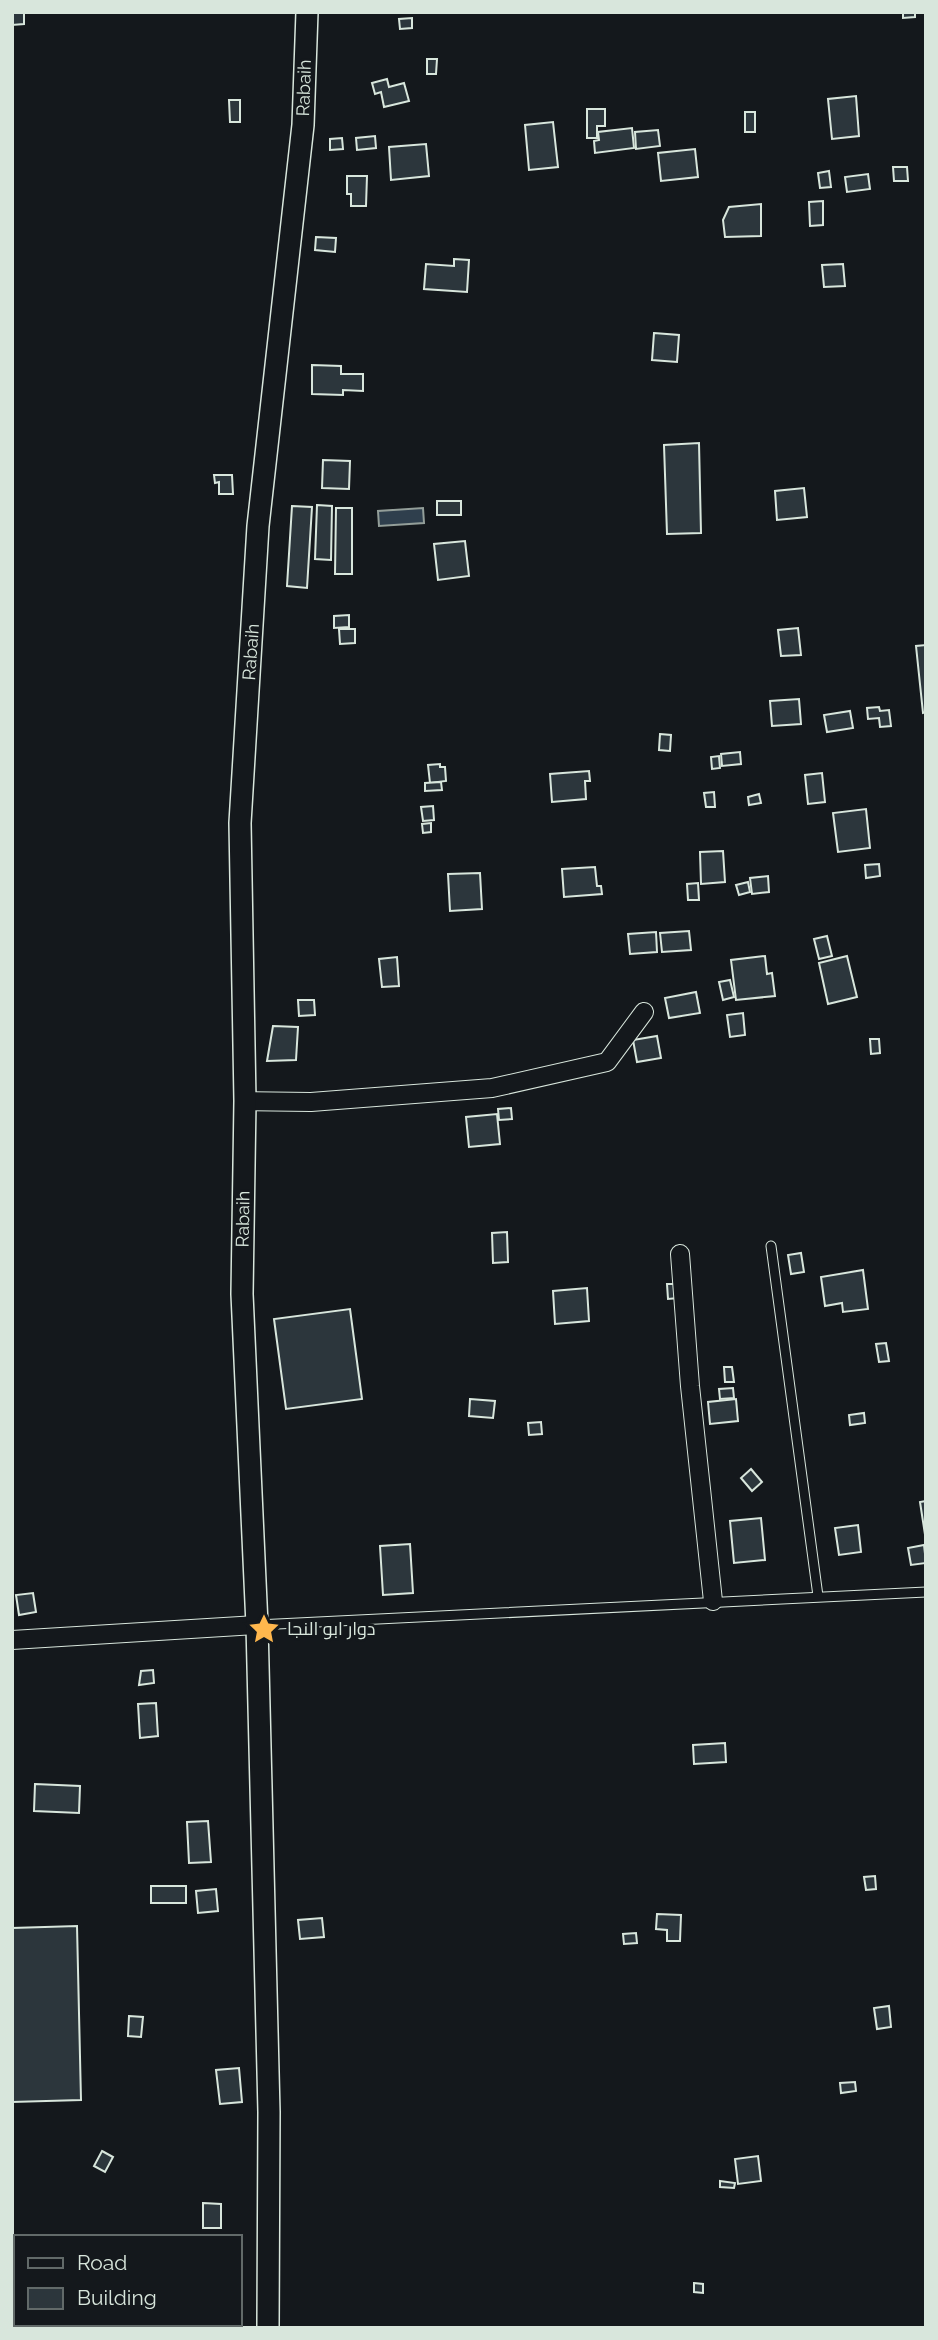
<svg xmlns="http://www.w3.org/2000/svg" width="938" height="2340" viewBox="0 0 938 2340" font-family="Raleway,Cairo,sans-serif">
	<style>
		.water { fill: #2f3f4d; stroke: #939e99; stroke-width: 2 }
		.building { fill: #2c363c; stroke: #d8e6dc; stroke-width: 2 }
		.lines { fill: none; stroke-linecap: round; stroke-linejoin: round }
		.service-casing { stroke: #d8e6dc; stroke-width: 11 }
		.minor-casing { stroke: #d8e6dc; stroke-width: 20 }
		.tertiary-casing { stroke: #d8e6dc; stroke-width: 24 }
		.service { stroke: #14181c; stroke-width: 9 }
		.minor { stroke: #14181c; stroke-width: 18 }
		.tertiary { stroke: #14181c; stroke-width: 21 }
		.labels { text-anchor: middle; stroke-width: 5; stroke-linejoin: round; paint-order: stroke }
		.street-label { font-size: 18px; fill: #d8e6dc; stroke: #14181c }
		.poi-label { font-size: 18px; fill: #d8e6dc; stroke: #14181c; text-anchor: start }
	</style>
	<rect width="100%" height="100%" fill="#14181c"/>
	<!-- water -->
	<polygon class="water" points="423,508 424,523 379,526 378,511"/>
	<!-- building -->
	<g class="building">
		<polygon points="12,12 24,12 24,24 12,25"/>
		<polygon points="903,12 915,12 915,17 903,18"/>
		<polygon points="412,18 412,28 400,29 399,19"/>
		<polygon points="427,59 437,59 436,74 427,74"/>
		<polygon points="387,79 389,87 404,83 409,101 384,107 381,92 375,94 372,83"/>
		<polygon points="856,96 859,136 832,139 828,99"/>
		<polygon points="229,100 240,100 240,122 230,122"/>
		<polygon points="587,109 605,109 605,126 597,126 597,138 587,138"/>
		<rect x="745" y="112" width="10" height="20"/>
		<polygon points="553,122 558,167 529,170 525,125"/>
		<polygon points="632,128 634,148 595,153 594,141 599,140 598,132"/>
		<polygon points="658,130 660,146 636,149 635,132"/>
		<polygon points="375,136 376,148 357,150 356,138"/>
		<polygon points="342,138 343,149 330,150 330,139"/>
		<polygon points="426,144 429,176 391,180 389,147"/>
		<polygon points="695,149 698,177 661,181 658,153"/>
		<polygon points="893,167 907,167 908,181 894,181"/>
		<polygon points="829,171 831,187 820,188 818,173"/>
		<polygon points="868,174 870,189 847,192 845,177"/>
		<polygon points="347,176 367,176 366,206 351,206 351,194 347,194"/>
		<polygon points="823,201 823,225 810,226 809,202"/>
		<polygon points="761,204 761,236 725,237 723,220 729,207"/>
		<polygon points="316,237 336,238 335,252 315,250"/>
		<polygon points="454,259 469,260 467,292 424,289 426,264 454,266"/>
		<polygon points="843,264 845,286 824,287 822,265"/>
		<polygon points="654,333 679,335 677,362 652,360"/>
		<polygon points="312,365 341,366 341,374 363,374 363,391 343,390 343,395 312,394"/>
		<polygon points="699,443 701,533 667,534 664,445"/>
		<polygon points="323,460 350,461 349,489 322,488"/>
		<polygon points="214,475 232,475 233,494 219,494 219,482 215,483"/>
		<polygon points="804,488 807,517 777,520 775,491"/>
		<rect x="437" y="501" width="24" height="14"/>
		<polygon points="317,505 332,506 331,560 315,559"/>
		<polygon points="292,506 312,507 307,588 287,586"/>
		<polygon points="336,508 352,508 352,574 335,574"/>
		<polygon points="465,541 469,576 438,580 434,544"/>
		<polygon points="349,615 349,627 334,628 334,616"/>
		<polygon points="798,628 801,655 781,656 778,630"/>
		<polygon points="339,629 355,629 355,643 340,644"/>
		<polygon points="926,645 926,712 923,713 916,646"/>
		<polygon points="799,699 801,724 772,726 770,701"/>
		<polygon points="879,707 880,711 889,710 891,726 880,727 879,718 868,719 867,708"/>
		<polygon points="850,711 853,728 827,732 824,715"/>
		<polygon points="660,734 671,735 670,751 659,750"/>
		<polygon points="740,752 741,764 722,766 721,754"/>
		<polygon points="719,756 720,768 712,769 711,757"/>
		<polygon points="440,764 440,767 445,767 446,781 430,783 428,765"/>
		<polygon points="589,771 590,781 585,781 586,799 552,802 550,774"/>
		<polygon points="822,773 825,802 808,804 805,775"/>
		<polygon points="441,782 442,790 425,791 425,783"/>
		<polygon points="714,792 715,807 706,807 704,793"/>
		<polygon points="759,794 761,803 749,805 748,797"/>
		<polygon points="433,806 434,820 423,821 421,807"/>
		<polygon points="866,809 870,848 838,852 833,813"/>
		<polygon points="431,823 431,832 423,833 422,824"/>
		<polygon points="723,851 725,882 701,884 700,852"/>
		<polygon points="879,864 880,876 866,878 865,865"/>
		<polygon points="595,867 597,886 601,886 602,894 564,897 562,869"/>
		<polygon points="480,873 482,909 450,911 448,874"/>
		<polygon points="768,876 769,892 752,894 750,878"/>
		<polygon points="748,882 750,892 739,895 736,885"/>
		<polygon points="698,883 699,900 688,900 687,884"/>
		<polygon points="689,931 691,950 662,952 660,933"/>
		<polygon points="656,932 657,952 630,954 628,934"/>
		<polygon points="827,936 832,956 819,959 814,939"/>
		<polygon points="765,956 767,974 772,973 775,996 736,1000 731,960"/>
		<polygon points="847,956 857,997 828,1004 819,963"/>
		<polygon points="397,957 399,986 382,987 379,959"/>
		<polygon points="730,980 734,997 723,1000 719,982"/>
		<polygon points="696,992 700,1013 669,1018 665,998"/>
		<polygon points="298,1000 314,1000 315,1015 299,1016"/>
		<polygon points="743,1013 745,1035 730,1037 727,1015"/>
		<polygon points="273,1026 298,1027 296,1060 267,1061"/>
		<polygon points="657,1036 661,1058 637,1062 633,1040"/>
		<polygon points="870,1039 879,1039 880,1053 871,1054"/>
		<polygon points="511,1108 512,1119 499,1120 498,1109"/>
		<polygon points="497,1114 500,1144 469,1147 466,1117"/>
		<polygon points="507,1232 508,1262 493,1263 492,1233"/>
		<polygon points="801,1253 804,1272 791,1274 788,1255"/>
		<polygon points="863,1270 868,1309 843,1312 842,1303 825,1306 821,1277"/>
		<polygon points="667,1284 677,1284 678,1298 668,1299"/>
		<polygon points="587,1288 589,1321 555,1324 553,1291"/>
		<polygon points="350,1309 362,1399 286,1409 274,1319"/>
		<polygon points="886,1343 889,1361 879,1362 876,1344"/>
		<polygon points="724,1367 732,1367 734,1382 725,1382"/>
		<polygon points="733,1388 734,1398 720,1399 719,1389"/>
		<polygon points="470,1399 495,1401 493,1418 469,1416"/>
		<polygon points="736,1399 738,1421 710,1424 708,1402"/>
		<polygon points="864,1413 865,1423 850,1425 849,1415"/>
		<polygon points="541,1422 542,1434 529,1435 528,1423"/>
		<polygon points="751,1469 762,1482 752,1491 741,1478"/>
		<polygon points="926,1501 926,1541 920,1502"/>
		<polygon points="761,1518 765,1560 734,1563 730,1521"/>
		<polygon points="858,1525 861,1552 839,1555 835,1528"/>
		<polygon points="410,1544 413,1593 383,1595 380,1546"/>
		<polygon points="924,1545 926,1563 911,1565 908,1548"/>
		<polygon points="33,1593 36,1612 19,1615 16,1595"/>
		<polygon points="153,1670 154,1683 139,1685 141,1671"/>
		<polygon points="156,1703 158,1736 140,1738 138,1704"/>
		<polygon points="725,1743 726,1762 694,1764 693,1745"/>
		<polygon points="35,1784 80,1786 79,1813 34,1811"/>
		<polygon points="208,1821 211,1862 189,1863 187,1822"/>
		<polygon points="875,1876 876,1889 866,1890 864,1877"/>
		<rect x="151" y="1886" width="35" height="17"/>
		<polygon points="216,1889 218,1911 198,1913 196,1891"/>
		<polygon points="657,1914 681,1915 680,1941 667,1941 667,1930 656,1929"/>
		<polygon points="322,1918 324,1937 300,1939 298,1920"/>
		<polygon points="77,1926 81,2100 12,2102 12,1928"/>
		<polygon points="636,1933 637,1943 624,1944 623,1934"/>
		<polygon points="889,2006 891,2027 877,2029 874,2008"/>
		<polygon points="129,2016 143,2017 141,2037 128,2036"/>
		<polygon points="239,2068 242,2102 220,2104 216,2070"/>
		<polygon points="855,2082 856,2091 841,2093 840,2083"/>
		<polygon points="102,2151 113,2157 105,2172 94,2166"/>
		<polygon points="758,2156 761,2181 738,2184 735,2159"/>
		<polygon points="720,2181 735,2183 734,2188 720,2187"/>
		<polygon points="203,2203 221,2204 221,2228 203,2228"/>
		<rect x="240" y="2256" width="2" height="21"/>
		<polygon points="694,2283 703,2284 703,2293 694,2292"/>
		<polygon points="119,2324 162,2324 162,2328 118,2328"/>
		<rect x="198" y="2324" width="20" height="4"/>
	</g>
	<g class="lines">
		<defs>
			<g id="service">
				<polyline points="771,1246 818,1596"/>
				<polyline points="257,1625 926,1592"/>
			</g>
			<g id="minor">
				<polyline points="245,1101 311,1102 492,1088 607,1062 644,1012"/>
				<polyline points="680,1254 690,1386 713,1601"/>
				<polyline points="12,1640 257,1625"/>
			</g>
			<polyline id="tertiary" points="268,2328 269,2112 257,1625 242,1294 245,1101 240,823 258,526 303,125 307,12"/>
		</defs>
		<!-- service casing -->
		<use href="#service" class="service-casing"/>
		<!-- minor casing -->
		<use href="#minor" class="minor-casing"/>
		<!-- tertiary casing -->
		<use href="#tertiary" class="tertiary-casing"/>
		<!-- service -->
		<use href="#service" class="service"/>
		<!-- minor -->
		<use href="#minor" class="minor"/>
		<!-- tertiary -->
		<use href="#tertiary" class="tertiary"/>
	</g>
	<!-- icons -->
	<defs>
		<symbol id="sight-bare" viewBox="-9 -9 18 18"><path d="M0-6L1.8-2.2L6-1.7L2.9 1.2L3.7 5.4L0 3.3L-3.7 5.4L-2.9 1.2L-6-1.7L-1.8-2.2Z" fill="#ffb74d" stroke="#14181c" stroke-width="2.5" paint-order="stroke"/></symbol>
	</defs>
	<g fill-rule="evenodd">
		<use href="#sight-bare" x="242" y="1607" width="44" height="44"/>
	</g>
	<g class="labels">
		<!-- street labels -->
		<g class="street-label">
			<text transform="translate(304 88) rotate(-88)" y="6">Rabaih</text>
			<text transform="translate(251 652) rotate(-86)" y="6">Rabaih</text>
			<text transform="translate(243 1219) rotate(-89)" y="6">Rabaih</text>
		</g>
		<!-- poi labels -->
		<g class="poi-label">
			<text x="287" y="1635">دوار ابو النجا</text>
		</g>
	</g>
	<!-- border -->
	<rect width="938" height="2340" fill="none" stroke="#d8e6dc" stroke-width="28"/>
	<!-- legend -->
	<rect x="14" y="2235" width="228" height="91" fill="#14181c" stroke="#626a69" stroke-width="2"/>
	<rect x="28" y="2258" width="35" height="10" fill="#14181c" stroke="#626a69" stroke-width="2"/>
	<text x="77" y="2270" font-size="21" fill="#d8e6dc">Road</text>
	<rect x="28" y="2288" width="35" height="21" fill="#2c363c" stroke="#626a69" stroke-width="2"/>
	<text x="77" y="2305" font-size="21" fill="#d8e6dc">Building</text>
</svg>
